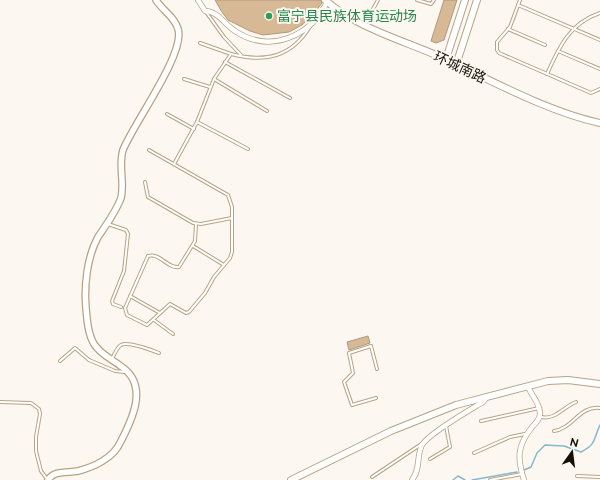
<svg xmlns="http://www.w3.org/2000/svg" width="600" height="480" viewBox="0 0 600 480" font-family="Raleway,'Noto Sans SC',sans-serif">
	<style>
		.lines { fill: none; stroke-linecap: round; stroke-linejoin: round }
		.stream { stroke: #86b7ca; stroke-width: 1.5 }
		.building { fill: #d8b996; stroke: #b1987d }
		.service-casing { stroke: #b6a384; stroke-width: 4 }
		.minor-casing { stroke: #b6a384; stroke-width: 6 }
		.tertiary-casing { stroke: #b6a384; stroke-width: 8 }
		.secondary-casing { stroke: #b6a384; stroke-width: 8 }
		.service { stroke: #fff; stroke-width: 2 }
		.minor { stroke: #fff; stroke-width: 4.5 }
		.tertiary { stroke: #fff; stroke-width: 5.5 }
		.secondary { stroke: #fff; stroke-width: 6 }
		.leisure-dot { fill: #2e9e5b; stroke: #fcf8f1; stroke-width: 1.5 }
		.labels { text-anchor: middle; stroke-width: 4; stroke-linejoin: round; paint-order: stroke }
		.leisure-label { font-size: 14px; fill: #27864d; stroke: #fcf8f1; text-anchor: start }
		.street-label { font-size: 14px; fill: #160f05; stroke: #fcf8f1 }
	</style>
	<rect width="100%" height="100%" fill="#fcf8f1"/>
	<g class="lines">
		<!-- stream -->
		<g class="stream">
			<path d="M524,470L531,467L537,453L545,445L564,446L581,452C597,444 593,439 600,425"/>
			<polyline points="453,480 458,476 465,480"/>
			<polyline points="472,480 517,472"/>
		</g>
	</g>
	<!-- building -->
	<g class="building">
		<polygon points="215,0 321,0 322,3 312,16 302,25 289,32 263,35 250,31 228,20 222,12"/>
		<polygon points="444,0 457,0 444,40 436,43 431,41"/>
		<polygon points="368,336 370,343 349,350 347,342"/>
	</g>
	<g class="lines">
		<defs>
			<g id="service">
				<polyline points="417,0 431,4 434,0"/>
				<polyline points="520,0 510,27 497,42 497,50 499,53 591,93 600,89"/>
				<polyline points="518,5 600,40"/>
				<polyline points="206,12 224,37 241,55"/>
				<polyline points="365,24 378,0"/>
				<polyline points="508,29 545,45"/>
				<polyline points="200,43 231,54"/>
				<polyline points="558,51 600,69"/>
				<polyline points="225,62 290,98"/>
				<path d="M547,74C559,47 570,23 600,13"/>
				<polyline points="184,79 210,87"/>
				<polyline points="214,79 267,111"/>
				<polyline points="167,114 194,129"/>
				<polyline points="197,122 248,149"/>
				<path d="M149,150L228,195L232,207V252L230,258L214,277L205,293L189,312L186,313L170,304L147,325L127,315L125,308L148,256C159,252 168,269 179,267L195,241L196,224"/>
				<path d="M174,164L197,122L214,79L231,54C266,63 292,57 311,25"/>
				<polyline points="145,182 148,197 193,223 201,224 232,218"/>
				<polyline points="108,224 126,230 128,234 124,271 112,301 113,304 121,307"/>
				<polyline points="193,246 224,265"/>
				<polyline points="130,296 160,313"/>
				<polyline points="154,320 173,334"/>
				<path d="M112,359C114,355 117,347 121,345C128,341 151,350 159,353"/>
				<polyline points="60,361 75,348 89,360 115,371 125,372"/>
				<polyline points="376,398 352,405 344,382 353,373 349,353 371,346 377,369"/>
				<polyline points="0,402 31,403 39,409 40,414 36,437 36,451 41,471 47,479"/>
				<path d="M541,417C556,420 563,407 576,402"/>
				<polyline points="481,421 539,408"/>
				<path d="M554,431C572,429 580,405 600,408"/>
				<polyline points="474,453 510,437 525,434"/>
				<polyline points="430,459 450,447 446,426"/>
				<polyline points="577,476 600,477"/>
				<polyline points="372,477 423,443"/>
				<polyline points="490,480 522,474"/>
			</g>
			<g id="minor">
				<path d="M198,0L205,11C218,11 224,24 235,31C270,54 311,37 328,0"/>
				<path d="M412,480C421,468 416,457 422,445C429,433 470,410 483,402L487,397"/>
				<path d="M524,480C517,458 517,446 532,427C536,423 540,419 540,414C540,402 531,396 528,386"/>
			</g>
			<path id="tertiary" d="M48,480C54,470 68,473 78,471C94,467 113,458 120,443C132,420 149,386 122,367C112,359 101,355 94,344C88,334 87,320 86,308C84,286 87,257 98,237C106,225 116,212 121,198C125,182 118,166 123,150C133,124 186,53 178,29C175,17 162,10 156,0"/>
			<g id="secondary">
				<path d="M325,0C358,29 406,41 445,59C492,81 549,112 600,123"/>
				<polyline points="446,59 465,0"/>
				<polyline points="456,65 477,0"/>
				<polyline points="291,480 391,431 456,405 548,381 568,380 600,384"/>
			</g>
		</defs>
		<!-- service casing -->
		<use href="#service" class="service-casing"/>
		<!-- minor casing -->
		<use href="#minor" class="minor-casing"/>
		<!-- tertiary casing -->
		<use href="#tertiary" class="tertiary-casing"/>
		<!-- secondary casing -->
		<use href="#secondary" class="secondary-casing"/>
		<!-- service -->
		<use href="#service" class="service"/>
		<!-- minor -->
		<use href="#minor" class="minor"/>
		<!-- tertiary -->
		<use href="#tertiary" class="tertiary"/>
		<!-- secondary -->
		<use href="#secondary" class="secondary"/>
	</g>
	<!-- markers -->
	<circle class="leisure-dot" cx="269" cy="16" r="4"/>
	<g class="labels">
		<!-- leisure labels -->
		<g class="leisure-label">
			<text x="277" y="21">富宁县民族体育运动场</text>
		</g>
		<!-- street labels -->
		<g class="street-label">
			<text transform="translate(460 67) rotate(25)" y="5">环城南路</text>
		</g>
	</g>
	<!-- north arrow -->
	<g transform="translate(572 452) rotate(14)" stroke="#fcf8f1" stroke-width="3" paint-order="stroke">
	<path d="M0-3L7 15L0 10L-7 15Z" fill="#160f05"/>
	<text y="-6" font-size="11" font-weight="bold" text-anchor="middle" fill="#160f05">N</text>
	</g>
</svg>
